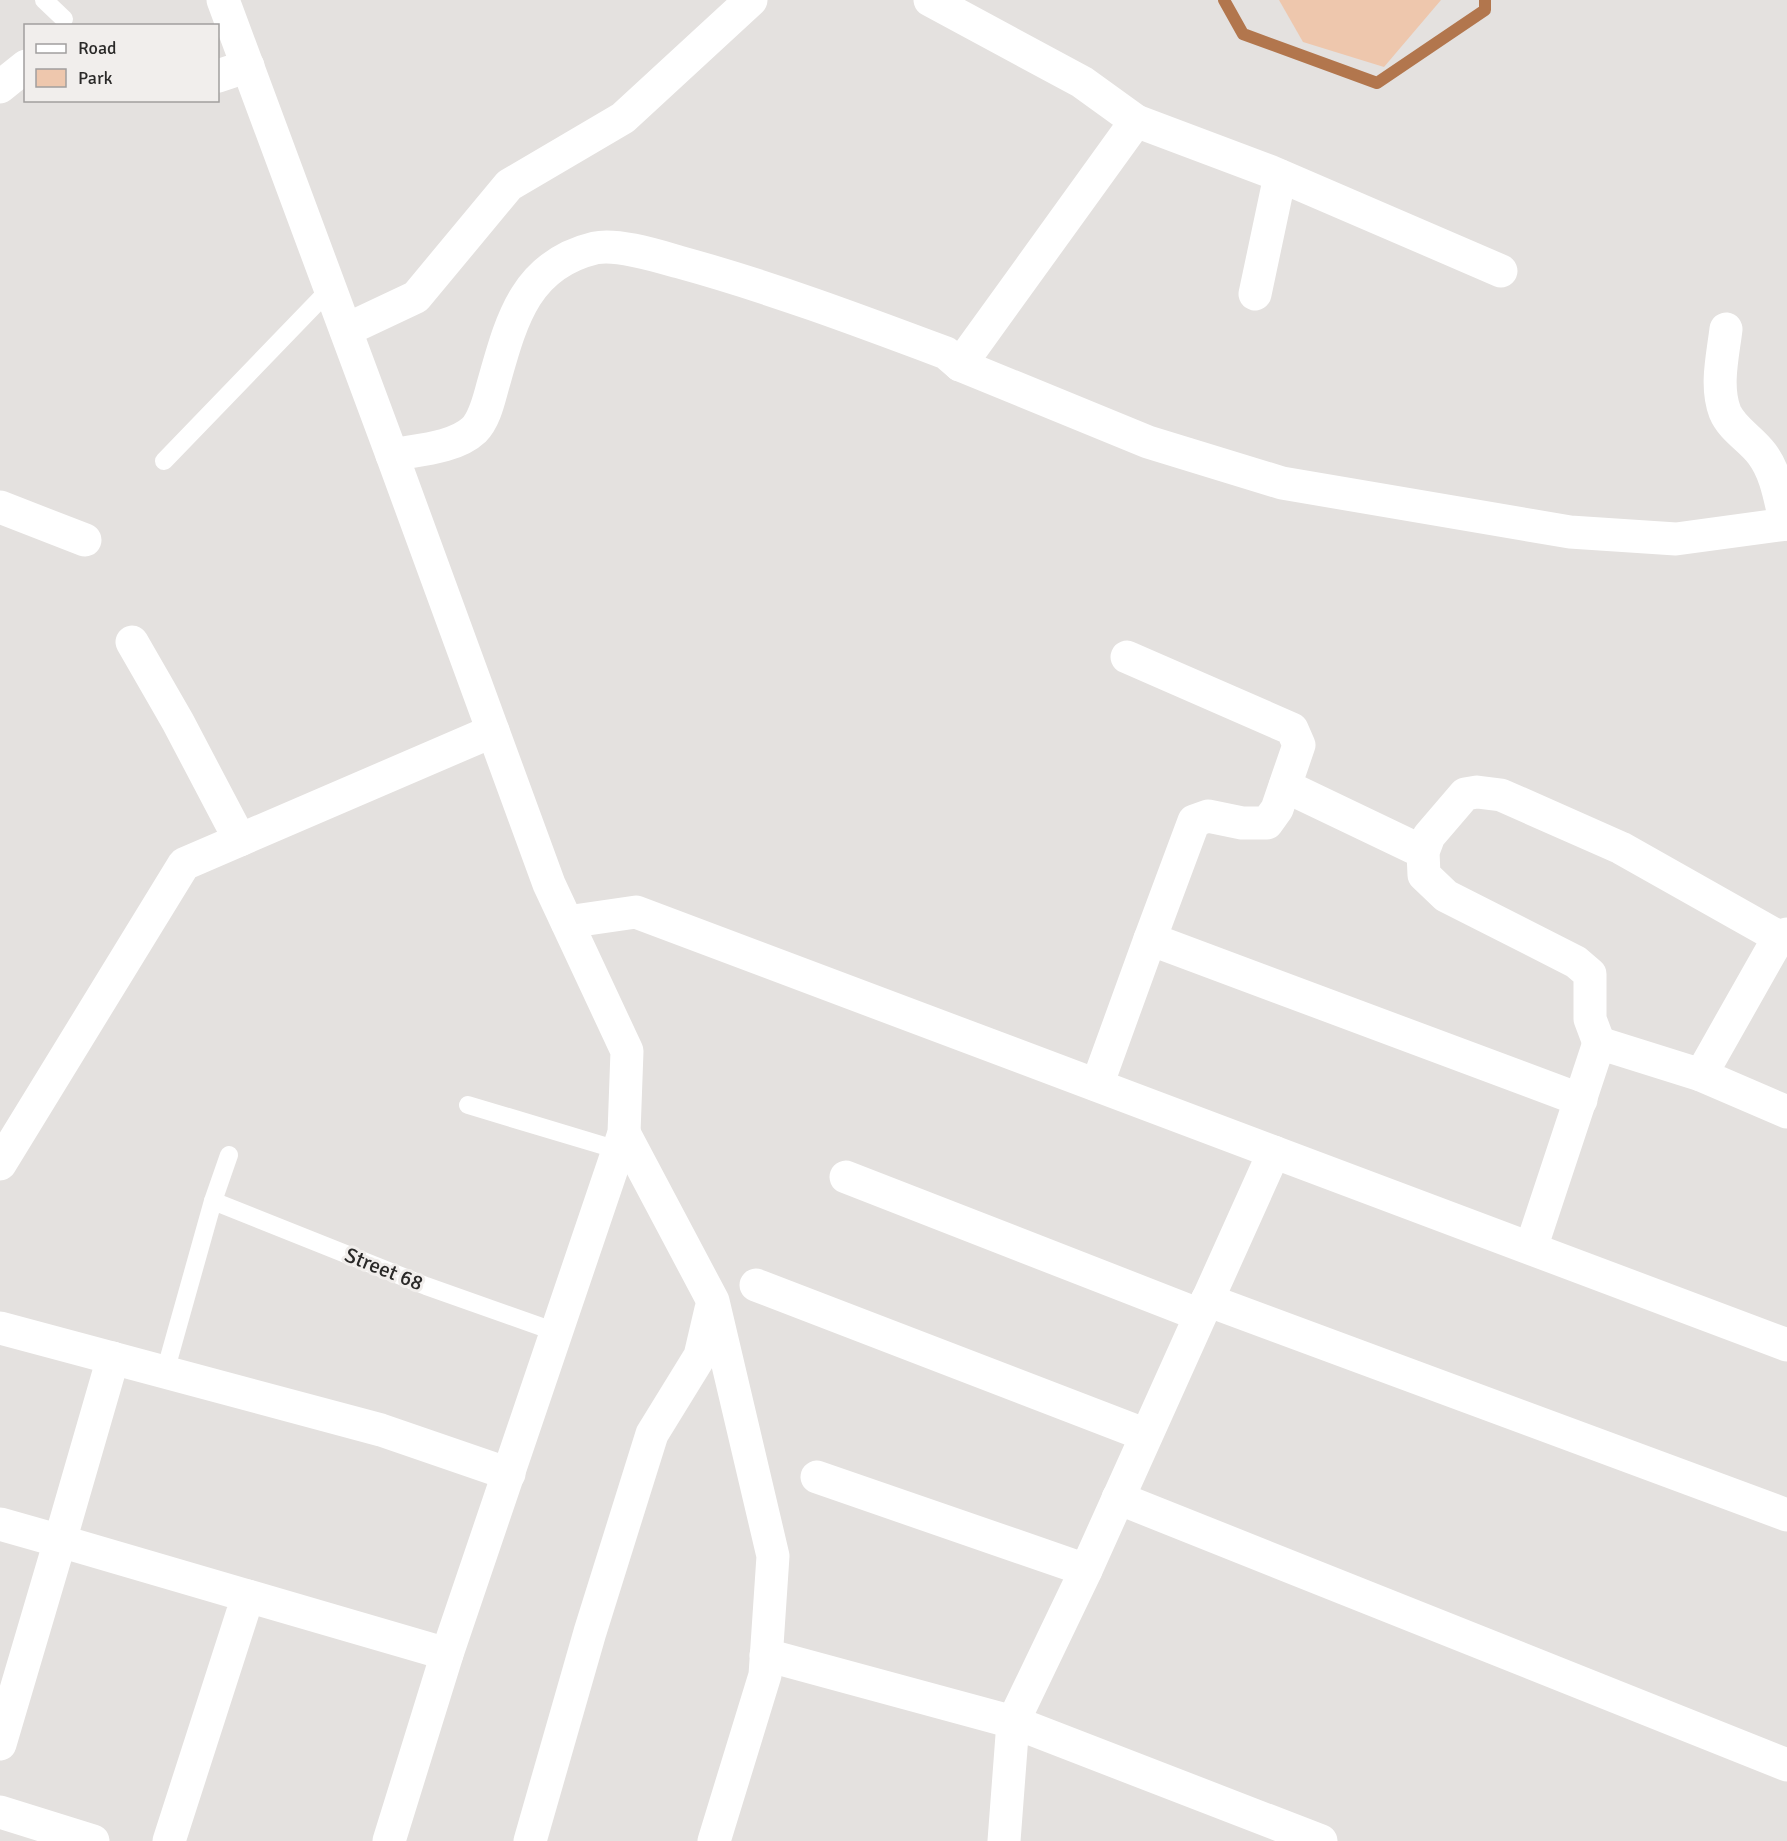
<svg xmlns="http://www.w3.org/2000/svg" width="1787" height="1841" viewBox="0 0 1787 1841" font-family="Signika,sans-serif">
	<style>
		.green { fill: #eec7ad }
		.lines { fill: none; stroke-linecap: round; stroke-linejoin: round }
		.stream { stroke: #b2764d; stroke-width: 12 }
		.service { stroke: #fff; stroke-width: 18 }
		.minor { stroke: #fff; stroke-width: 33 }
		.tertiary { stroke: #fff; stroke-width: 33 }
		.labels { text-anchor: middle; stroke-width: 6; stroke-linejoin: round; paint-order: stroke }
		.street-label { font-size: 21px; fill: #2a2928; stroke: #f1eeec }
	</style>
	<rect width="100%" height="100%" fill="#e4e1df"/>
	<!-- green -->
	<polygon class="green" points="1279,0 1441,0 1384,67 1303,42"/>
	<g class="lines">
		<!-- stream -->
		<polyline class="stream" points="1224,0 1243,34 1377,83 1485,10 1485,0"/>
		<!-- service -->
		<g class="service">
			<polyline points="44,0 64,19"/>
			<polyline points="164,461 331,288"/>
			<polyline points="468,1105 618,1150"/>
			<polyline points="213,1201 426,1286 556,1332"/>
			<polyline points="165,1372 213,1201 229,1155"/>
		</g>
		<!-- minor -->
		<g class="minor">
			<polyline points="930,0 1082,82 1136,121 960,365"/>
			<polyline points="218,76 248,66"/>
			<polyline points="0,87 26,66"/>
			<polyline points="1136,121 1269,171 1501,271"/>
			<polyline points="1255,294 1280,176"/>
			<path d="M1726,329C1723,355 1715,386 1725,412C1732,429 1751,439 1762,454C1777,474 1780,500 1786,524"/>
			<polyline points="346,330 416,297 509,185 623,118 751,0"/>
			<path d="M392,455C417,450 455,448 474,430C485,419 489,399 493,385C511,322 524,265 595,248C617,243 658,256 679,262C770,287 858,320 946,353L960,365L1148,442L1282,483L1570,532L1676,539L1787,524"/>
			<polyline points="0,507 85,540"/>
			<polyline points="132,642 178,722 240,840"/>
			<polyline points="1127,657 1292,729 1299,745 1277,809 1267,823 1242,823 1208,816 1194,821 1150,939"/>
			<polyline points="1285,786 1423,852"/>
			<polyline points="567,922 636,912 1787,1345"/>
			<polyline points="1787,934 1779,937 1701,1075 1787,1112"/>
			<polyline points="1599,1043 1590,1019 1590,974 1576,962 1446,896 1424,875 1423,852 1429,836 1465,794 1477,792 1501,795 1621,848 1779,937"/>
			<polyline points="1097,1085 1150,939 1581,1100"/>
			<polyline points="624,1133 713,1301 773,1556 765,1675 714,1841"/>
			<polyline points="0,1164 184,864 493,731"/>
			<polyline points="846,1177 1200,1315"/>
			<polyline points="1531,1248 1599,1043 1701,1075"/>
			<polyline points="756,1285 1146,1435"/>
			<polyline points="1207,1300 1787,1515"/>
			<polyline points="0,1328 381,1430 509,1474"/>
			<polyline points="817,1477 1086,1570 1274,1152"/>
			<polyline points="1118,1498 1787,1765"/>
			<polyline points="0,1524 60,1541 113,1358"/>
			<polyline points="248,1596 447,1654"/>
			<polyline points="766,1655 1013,1722 1086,1570"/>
			<polyline points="0,1744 60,1541 248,1596 169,1841"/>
			<polyline points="0,1812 93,1841"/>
			<polyline points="530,1841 590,1632 652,1434 700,1356 711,1309"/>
			<polyline points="1004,1841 1013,1722 1321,1841"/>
		</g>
		<!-- tertiary -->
		<polyline class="tertiary" points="223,0 392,455 549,884 627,1051 624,1133 447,1654 389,1841"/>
	</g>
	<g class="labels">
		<!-- street labels -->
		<g class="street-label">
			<text transform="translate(384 1269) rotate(22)" y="7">Street 68</text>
		</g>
	</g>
	<!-- legend -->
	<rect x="24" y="24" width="195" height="78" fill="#f1eeec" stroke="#a19f9e" stroke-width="1.5"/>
	<rect x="36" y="44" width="30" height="9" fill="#ffffff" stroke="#a19f9e" stroke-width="1.5"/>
	<text x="78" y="54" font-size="18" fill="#2a2928">Road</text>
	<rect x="36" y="69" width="30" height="18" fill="#eec7ad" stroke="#a19f9e" stroke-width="1.5"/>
	<text x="78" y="84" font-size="18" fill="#2a2928">Park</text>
</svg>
